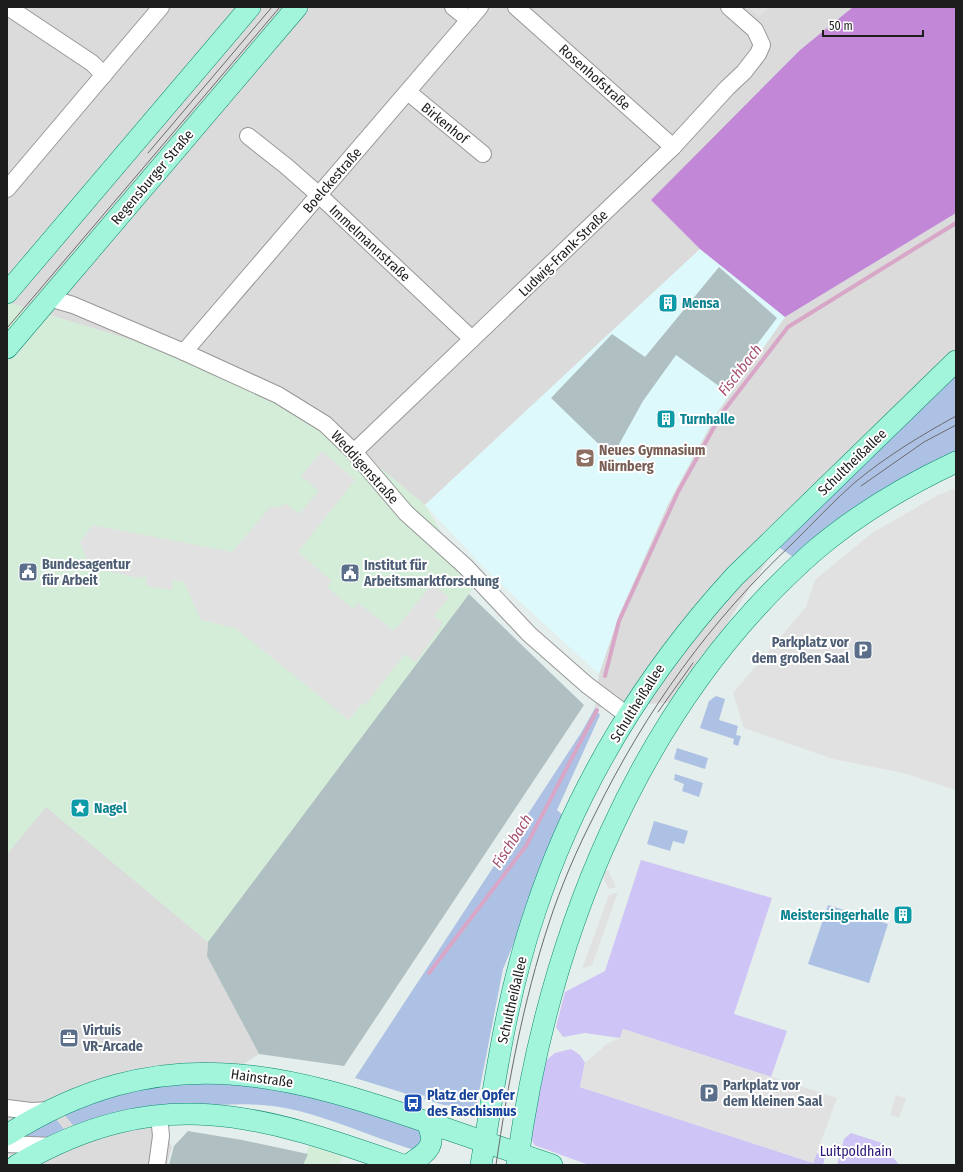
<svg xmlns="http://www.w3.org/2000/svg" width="963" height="1172" viewBox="0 0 963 1172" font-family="'Fira Sans Condensed',sans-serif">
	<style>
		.residential { fill: #dadbda }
		.commercial { fill: #d4edd8 }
		.education { fill: #def9fc }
		.construction { fill: #b0bfc1 }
		.grass { fill: #adc1e4 }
		.park { fill: #cec4f5 }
		.pitch { fill: #c287d7 }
		.parking { fill: #e1e1e1 }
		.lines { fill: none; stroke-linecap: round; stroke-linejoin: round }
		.stream { stroke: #d8a7c7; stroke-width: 4 }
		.minor-casing { stroke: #979797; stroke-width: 18 }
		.major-casing { stroke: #0b8b71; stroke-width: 22 }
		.minor { stroke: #fff; stroke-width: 16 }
		.major { stroke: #a2f4db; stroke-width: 21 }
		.tram { stroke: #6b6b6b; stroke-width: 1 }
		.labels { text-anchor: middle; stroke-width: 4; stroke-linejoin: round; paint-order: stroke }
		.street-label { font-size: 14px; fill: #1d1d1d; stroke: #fff }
		.culture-label { font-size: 14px; font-weight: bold; fill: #0d838f; stroke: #fff; text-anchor: start }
		.education-label { font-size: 14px; font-weight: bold; fill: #785e54; stroke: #fff; text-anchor: start }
		.service-label { font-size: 14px; font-weight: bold; fill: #4e5e75; stroke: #fff; text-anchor: start }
		.transit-label { font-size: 14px; font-weight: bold; fill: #164399; stroke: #fff; text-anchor: start }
		.park-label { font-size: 14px; fill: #281473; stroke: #fff }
		.water-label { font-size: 15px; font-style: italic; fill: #a55171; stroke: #fff }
	</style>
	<rect width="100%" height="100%" fill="#e4eeec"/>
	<!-- residential -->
	<g class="residential">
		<polygon points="7,7 853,7 800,50 652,200 700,249 425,505 343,437 164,350 7,302"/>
		<polygon points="956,213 956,358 777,546 676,702 595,708 599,674 619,615 668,504 718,411 785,317"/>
		<polygon points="46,806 208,942 207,956 259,1054 158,1118 172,1147 167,1165 22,1165 7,1153 7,854"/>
	</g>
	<!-- commercial -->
	<g class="commercial">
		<polygon points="7,302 165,350 292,402 343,437 425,505 474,587 208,942 46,807 7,854"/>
		<polygon points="309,1145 343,1156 339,1165 303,1165"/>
	</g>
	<!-- education -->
	<polygon class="education" points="700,249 785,317 718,411 668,504 619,615 599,674 493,577 425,505"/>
	<!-- construction -->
	<g class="construction">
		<polygon points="719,267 777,318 723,389 676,355 643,401 612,457 551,398 612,334 645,357"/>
		<polygon points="469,594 584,705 344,1066 259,1054 207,956 208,942"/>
		<polygon points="188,1131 242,1140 308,1154 303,1165 169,1165 174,1146"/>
	</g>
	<!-- grass -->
	<g class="grass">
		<polygon points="956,373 956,456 796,559 777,546"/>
		<polygon points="716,696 725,699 719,720 738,726 736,735 741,736 738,746 733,744 734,739 700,728 709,701"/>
		<polygon points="595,708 600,715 557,810 566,818 503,969 476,1108 444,1105 424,1099 425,1096 418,1094 417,1097 355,1078 581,733"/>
		<polygon points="677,748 708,758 705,769 674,759"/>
		<polygon points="675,774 703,783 699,797 682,791 684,784 674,780"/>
		<polygon points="654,821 688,831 684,844 673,841 670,851 647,844"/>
		<polygon points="828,905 888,924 869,983 808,964"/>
		<path d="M171,1083L272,1085L421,1128L428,1139L414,1150C375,1138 338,1121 299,1111C225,1093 149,1115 77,1130L64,1114L100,1099Z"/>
		<polygon points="55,1118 67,1133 55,1138 24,1139 22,1135"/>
	</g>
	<!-- park -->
	<g class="park">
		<polygon points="641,860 772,898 734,1014 787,1031 771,1077 623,1029 620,1038 585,1033 563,1037 556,1027 565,992 605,971"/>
		<polygon points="571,1049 580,1055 585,1063 580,1087 813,1163 817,1153 825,1157 823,1165 589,1165 534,1145 529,1131 544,1062 555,1053"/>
		<polygon points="851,1133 882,1143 899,1165 837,1165 844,1139"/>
	</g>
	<!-- pitch -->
	<polygon class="pitch" points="853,7 956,7 956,213 785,317 700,249 651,200 800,50"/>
	<!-- parking -->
	<g class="parking">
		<polygon points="748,7 769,7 760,17"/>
		<polygon points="322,451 355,480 298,552 332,581 327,587 353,609 358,603 394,631 432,584 449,597 434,616 443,623 416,662 405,654 365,705 363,703 349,720 235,628 201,620 184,582 173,580 172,590 146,586 147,577 138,578 90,567 80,542 93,525 232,552 271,506 275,508 286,504 299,514 319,491 301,476"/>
		<polygon points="956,488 956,790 903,773 833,759 744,728 733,693 806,607 815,580 872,533 938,495"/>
		<polygon points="608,870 616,887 609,889 601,874"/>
		<polygon points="618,892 592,965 582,969 609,895"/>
		<polygon points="623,1029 837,1098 813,1163 580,1087 585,1063 607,1044 620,1038"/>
		<polygon points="896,1095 906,1098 899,1118 890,1115"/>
	</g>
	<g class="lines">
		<!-- stream -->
		<g class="stream">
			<polyline points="605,676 619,621 678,492 722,413 788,327 956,223"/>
			<polyline points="429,973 526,846 597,710"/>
		</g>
		<defs>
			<g id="minor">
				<polyline points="8,7 92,63 104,75"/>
				<polyline points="453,7 469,20"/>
				<polyline points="516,7 673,147"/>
				<polyline points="408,92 483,154"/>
				<polyline points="248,136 286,166 319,195 472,339"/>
				<polyline points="7,189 161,7"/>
				<polyline points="49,298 73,305 184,352 278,395 325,424 354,452 406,513 466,567 529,634 587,685 627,715"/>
				<polyline points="184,352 480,7"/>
				<polyline points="354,452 673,147 727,88 744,72 758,54 762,45 755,30 729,7"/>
				<polyline points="7,1108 31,1111 51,1110"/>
				<polyline points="7,1144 53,1146"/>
				<polyline points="157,1165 161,1136 159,1115"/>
			</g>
			<g id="major">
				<polyline points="7,293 250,7"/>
				<polyline points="7,348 297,7"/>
				<path d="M7,1135C160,1038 282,1071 441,1127C478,1140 515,1152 552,1165"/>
				<path d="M17,1165C159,1082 259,1114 403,1165"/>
				<path d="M408,1165C427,1152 438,1147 427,1122"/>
				<path d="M481,1165C495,1080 507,994 535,912C576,787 646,673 735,576L956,361"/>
				<path d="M517,1165C547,939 638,706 813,552C856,515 905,486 956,462"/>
			</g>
		</defs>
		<!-- minor casing -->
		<use href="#minor" class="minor-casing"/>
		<!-- major casing -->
		<use href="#major" class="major-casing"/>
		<!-- minor -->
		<use href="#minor" class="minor"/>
		<!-- major -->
		<use href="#major" class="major"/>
		<!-- tram -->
		<g class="tram">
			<polyline points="148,153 272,7"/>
			<polyline points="7,328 280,7"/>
			<polyline points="861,486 924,442 956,425"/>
			<polyline points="658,712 693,663"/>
			<path d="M496,1165C508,1083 523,1002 549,923C561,886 577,849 595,814C646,710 710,621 794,542C813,523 833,502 853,484C885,457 920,436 956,416"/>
		</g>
	</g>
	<!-- icons -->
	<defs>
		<symbol id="building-square" viewBox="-11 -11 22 22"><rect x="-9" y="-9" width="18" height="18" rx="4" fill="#0f9aa8" stroke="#fff"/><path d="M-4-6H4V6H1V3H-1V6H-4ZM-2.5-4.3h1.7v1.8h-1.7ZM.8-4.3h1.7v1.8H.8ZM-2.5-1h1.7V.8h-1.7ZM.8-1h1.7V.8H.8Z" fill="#fff"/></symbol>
		<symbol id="school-square" viewBox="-11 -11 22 22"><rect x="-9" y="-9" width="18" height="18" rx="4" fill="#8d6e63" stroke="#fff"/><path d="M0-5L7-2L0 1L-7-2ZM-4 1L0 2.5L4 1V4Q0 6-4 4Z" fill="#fff"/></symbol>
		<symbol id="civic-square" viewBox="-11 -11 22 22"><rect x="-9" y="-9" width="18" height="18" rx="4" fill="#5c6f8a" stroke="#fff"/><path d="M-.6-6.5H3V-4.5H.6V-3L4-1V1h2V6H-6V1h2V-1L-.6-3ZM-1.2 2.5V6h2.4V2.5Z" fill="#fff"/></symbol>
		<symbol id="parking-square" viewBox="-11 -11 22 22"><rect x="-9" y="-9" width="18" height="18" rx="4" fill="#5c6f8a" stroke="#fff"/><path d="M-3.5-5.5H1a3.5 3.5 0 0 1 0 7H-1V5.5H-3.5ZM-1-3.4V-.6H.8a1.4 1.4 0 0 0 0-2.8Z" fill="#fff"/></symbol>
		<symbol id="sight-square" viewBox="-11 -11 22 22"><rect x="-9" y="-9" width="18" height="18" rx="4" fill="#0f9aa8" stroke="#fff"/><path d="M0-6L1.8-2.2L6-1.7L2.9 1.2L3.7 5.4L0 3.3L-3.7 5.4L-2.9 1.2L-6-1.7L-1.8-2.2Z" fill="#fff"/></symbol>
		<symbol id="office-square" viewBox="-11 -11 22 22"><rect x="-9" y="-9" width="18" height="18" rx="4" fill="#5c6f8a" stroke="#fff"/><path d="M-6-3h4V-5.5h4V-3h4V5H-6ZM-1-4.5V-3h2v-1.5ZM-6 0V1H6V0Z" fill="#fff"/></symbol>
		<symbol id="bus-square" viewBox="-11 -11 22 22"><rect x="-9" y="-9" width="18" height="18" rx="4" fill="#1a4fb4" stroke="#fff"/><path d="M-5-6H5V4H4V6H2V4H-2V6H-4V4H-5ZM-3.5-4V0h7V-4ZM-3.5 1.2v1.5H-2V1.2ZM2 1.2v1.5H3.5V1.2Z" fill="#fff"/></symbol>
	</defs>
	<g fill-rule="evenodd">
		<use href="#building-square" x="657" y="292" width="22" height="22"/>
		<use href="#building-square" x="655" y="408" width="22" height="22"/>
		<use href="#school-square" x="574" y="447" width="22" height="22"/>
		<use href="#civic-square" x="17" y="561" width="22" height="22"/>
		<use href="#civic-square" x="339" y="562" width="22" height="22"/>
		<use href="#parking-square" x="852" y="639" width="22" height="22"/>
		<use href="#sight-square" x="69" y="797" width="22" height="22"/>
		<use href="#building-square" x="892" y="904" width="22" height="22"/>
		<use href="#office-square" x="58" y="1027" width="22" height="22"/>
		<use href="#parking-square" x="698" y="1082" width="22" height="22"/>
		<use href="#bus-square" x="402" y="1092" width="22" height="22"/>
	</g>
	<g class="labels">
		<!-- street labels -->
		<g class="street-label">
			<text transform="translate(595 77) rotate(42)" y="5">Rosenhofstraße</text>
			<text transform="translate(445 123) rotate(39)" y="5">Birkenhof</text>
			<text transform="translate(152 177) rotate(-50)" y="5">Regensburger Straße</text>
			<text transform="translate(332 180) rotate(-49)" y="5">Boelckestraße</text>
			<text transform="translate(370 243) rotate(43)" y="5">Immelmannstraße</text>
			<text transform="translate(563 253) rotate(-44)" y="5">Ludwig-Frank-Straße</text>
			<text transform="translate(852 462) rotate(-44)" y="5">Schultheißallee</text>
			<text transform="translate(365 467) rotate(48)" y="5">Weddigenstraße</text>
			<text transform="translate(637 703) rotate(-58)" y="5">Schultheißallee</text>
			<text transform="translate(512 1000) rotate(-77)" y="5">Schultheißallee</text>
			<text transform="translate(262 1078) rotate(8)" y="5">Hainstraße</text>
		</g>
		<!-- culture labels -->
		<g class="culture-label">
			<text x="682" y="308">Mensa</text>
			<text x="680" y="424">Turnhalle</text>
			<text x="94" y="813">Nagel</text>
			<text x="889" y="920" text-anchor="end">Meistersingerhalle</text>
		</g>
		<!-- education labels -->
		<g class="education-label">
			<text x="599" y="455">Neues Gymnasium<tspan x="599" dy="16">Nürnberg</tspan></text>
		</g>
		<!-- service labels -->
		<g class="service-label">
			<text x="42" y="569">Bundesagentur<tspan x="42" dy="16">für Arbeit</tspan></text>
			<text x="364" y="570">Institut für<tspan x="364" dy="16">Arbeitsmarktforschung</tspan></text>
			<text x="849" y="647" text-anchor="end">Parkplatz vor<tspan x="849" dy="16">dem großen Saal</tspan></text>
			<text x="83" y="1035">Virtuis<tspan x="83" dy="16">VR-Arcade</tspan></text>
			<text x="723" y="1090">Parkplatz vor<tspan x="723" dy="16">dem kleinen Saal</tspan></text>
		</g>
		<!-- transit labels -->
		<g class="transit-label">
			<text x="427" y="1100">Platz der Opfer<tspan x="427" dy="16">des Faschismus</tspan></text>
		</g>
		<!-- park labels -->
		<g class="park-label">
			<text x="856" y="1156">Luitpoldhain</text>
		</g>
		<!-- water labels -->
		<g class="water-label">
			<text transform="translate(740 370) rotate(-52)" y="5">Fischbach</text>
			<text transform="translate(512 841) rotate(-57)" y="5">Fischbach</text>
		</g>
	</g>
	<!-- border -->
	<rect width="963" height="1172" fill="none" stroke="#1d1d1d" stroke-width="16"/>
	<!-- scale -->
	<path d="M823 30v6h100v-6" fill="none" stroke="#1d1d1d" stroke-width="2"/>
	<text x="829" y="30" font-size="12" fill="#1d1d1d" stroke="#ffffff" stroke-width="3" paint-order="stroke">50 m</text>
</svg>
